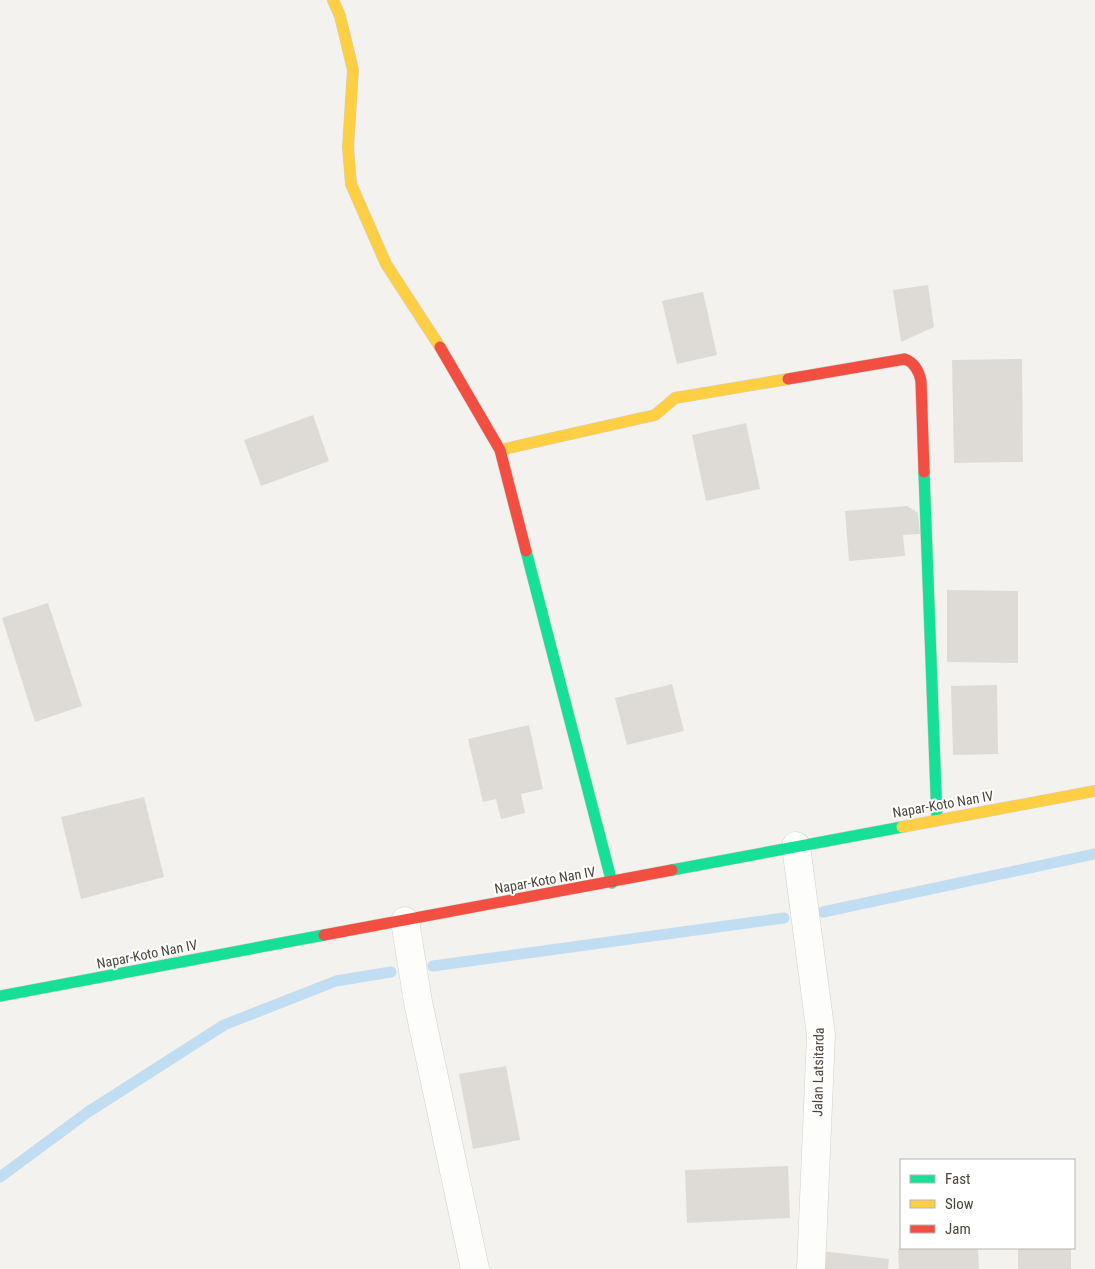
<svg xmlns="http://www.w3.org/2000/svg" width="1095" height="1269" viewBox="0 0 1095 1269" font-family="'Roboto Condensed',sans-serif">
	<style>
		.lines { fill: none; stroke-linecap: round; stroke-linejoin: round }
		.stream { stroke: #c0ddf1; stroke-width: 11 }
		.building { fill: #dedbd6 }
		.street-casing { stroke: #d2d0cb; stroke-width: 29 }
		.fast-casing { stroke: #d3cfc5; stroke-width: 12 }
		.slow-casing { stroke: #d3cfc5; stroke-width: 12 }
		.jam-casing { stroke: #d3cfc5; stroke-width: 12 }
		.street { stroke: #fdfdfc; stroke-width: 28 }
		.fast { stroke: #16e098; stroke-width: 11 }
		.slow { stroke: #ffcf43; stroke-width: 11 }
		.jam { stroke: #f24e42; stroke-width: 11 }
		.labels { text-anchor: middle; stroke-width: 4; stroke-linejoin: round; paint-order: stroke }
		.street-label { font-size: 14px; fill: #4b4439; stroke: #fff }
	</style>
	<rect width="100%" height="100%" fill="#f4f2ee"/>
	<g class="lines">
		<!-- stream -->
		<g class="stream">
			<polyline points="823,912 1095,854"/>
			<polyline points="433,966 784,918"/>
			<polyline points="0,1177 88,1112 224,1025 336,981 391,972"/>
		</g>
	</g>
	<!-- building -->
	<g class="building">
		<polygon points="928,285 934,327 901,342 893,290"/>
		<polygon points="703,292 717,355 677,364 662,301"/>
		<polygon points="1022,359 1023,462 954,463 952,360"/>
		<polygon points="313,415 329,461 261,486 244,440"/>
		<polygon points="746,423 760,489 706,501 692,435"/>
		<polygon points="907,506 918,513 920,534 903,535 905,556 849,561 845,511"/>
		<polygon points="947,590 1018,591 1018,663 947,662"/>
		<polygon points="48,603 82,706 35,722 2,618"/>
		<polygon points="672,684 684,731 627,745 615,698"/>
		<polygon points="997,685 998,754 953,755 951,686"/>
		<polygon points="529,725 543,789 521,794 525,813 501,819 496,799 483,802 468,739"/>
		<polygon points="144,797 164,877 81,899 61,817"/>
		<polygon points="506,1066 520,1140 473,1149 459,1074"/>
		<polygon points="788,1166 790,1218 687,1223 685,1170"/>
		<rect x="1018" y="1248" width="53" height="21"/>
		<polygon points="898,1249 978,1249 979,1269 899,1269"/>
		<polygon points="822,1251 889,1259 888,1269 820,1269"/>
	</g>
	<g class="lines">
		<defs>
			<g id="street">
				<polyline points="796,846 821,1035 811,1269"/>
				<polyline points="405,921 418,1002 475,1269"/>
			</g>
			<g id="fast">
				<polyline points="924,472 937,820"/>
				<polyline points="526,551 612,883"/>
				<polyline points="672,870 902,827"/>
				<polyline points="0,996 324,935"/>
			</g>
			<g id="slow">
				<polyline points="333,0 340,16 353,70 348,147 351,184 386,264 440,347"/>
				<polyline points="500,450 655,415 675,398 788,379"/>
				<polyline points="902,827 1095,791"/>
			</g>
			<g id="jam">
				<polyline points="440,347 500,450 526,551"/>
				<path d="M788,379L905,359C915,363 919,371 921,381L924,472"/>
				<polyline points="324,935 672,870"/>
			</g>
		</defs>
		<!-- street casing -->
		<use href="#street" class="street-casing"/>
		<!-- fast casing -->
		<use href="#fast" class="fast-casing"/>
		<!-- slow casing -->
		<use href="#slow" class="slow-casing"/>
		<!-- jam casing -->
		<use href="#jam" class="jam-casing"/>
		<!-- street -->
		<use href="#street" class="street"/>
		<!-- fast -->
		<use href="#fast" class="fast"/>
		<!-- slow -->
		<use href="#slow" class="slow"/>
		<!-- jam -->
		<use href="#jam" class="jam"/>
	</g>
	<g class="labels">
		<!-- street labels -->
		<g class="street-label">
			<text transform="translate(943 804) rotate(-10)" y="5">Napar-Koto Nan IV</text>
			<text transform="translate(545 880) rotate(-10)" y="5">Napar-Koto Nan IV</text>
			<text transform="translate(147 954) rotate(-11)" y="5">Napar-Koto Nan IV</text>
			<text transform="translate(818 1072) rotate(-89)" y="5">Jalan Latsitarda</text>
		</g>
	</g>
	<!-- legend -->
	<rect x="900" y="1159" width="175" height="90" fill="#ffffff" stroke="#b7b4b0"/>
	<rect x="910" y="1175" width="25" height="8" fill="#16e098" stroke="#b7b4b0"/>
	<text x="945" y="1184" font-size="15" fill="#4b4439">Fast</text>
	<rect x="910" y="1200" width="25" height="8" fill="#ffcf43" stroke="#b7b4b0"/>
	<text x="945" y="1209" font-size="15" fill="#4b4439">Slow</text>
	<rect x="910" y="1225" width="25" height="8" fill="#f24e42" stroke="#b7b4b0"/>
	<text x="945" y="1234" font-size="15" fill="#4b4439">Jam</text>
</svg>
